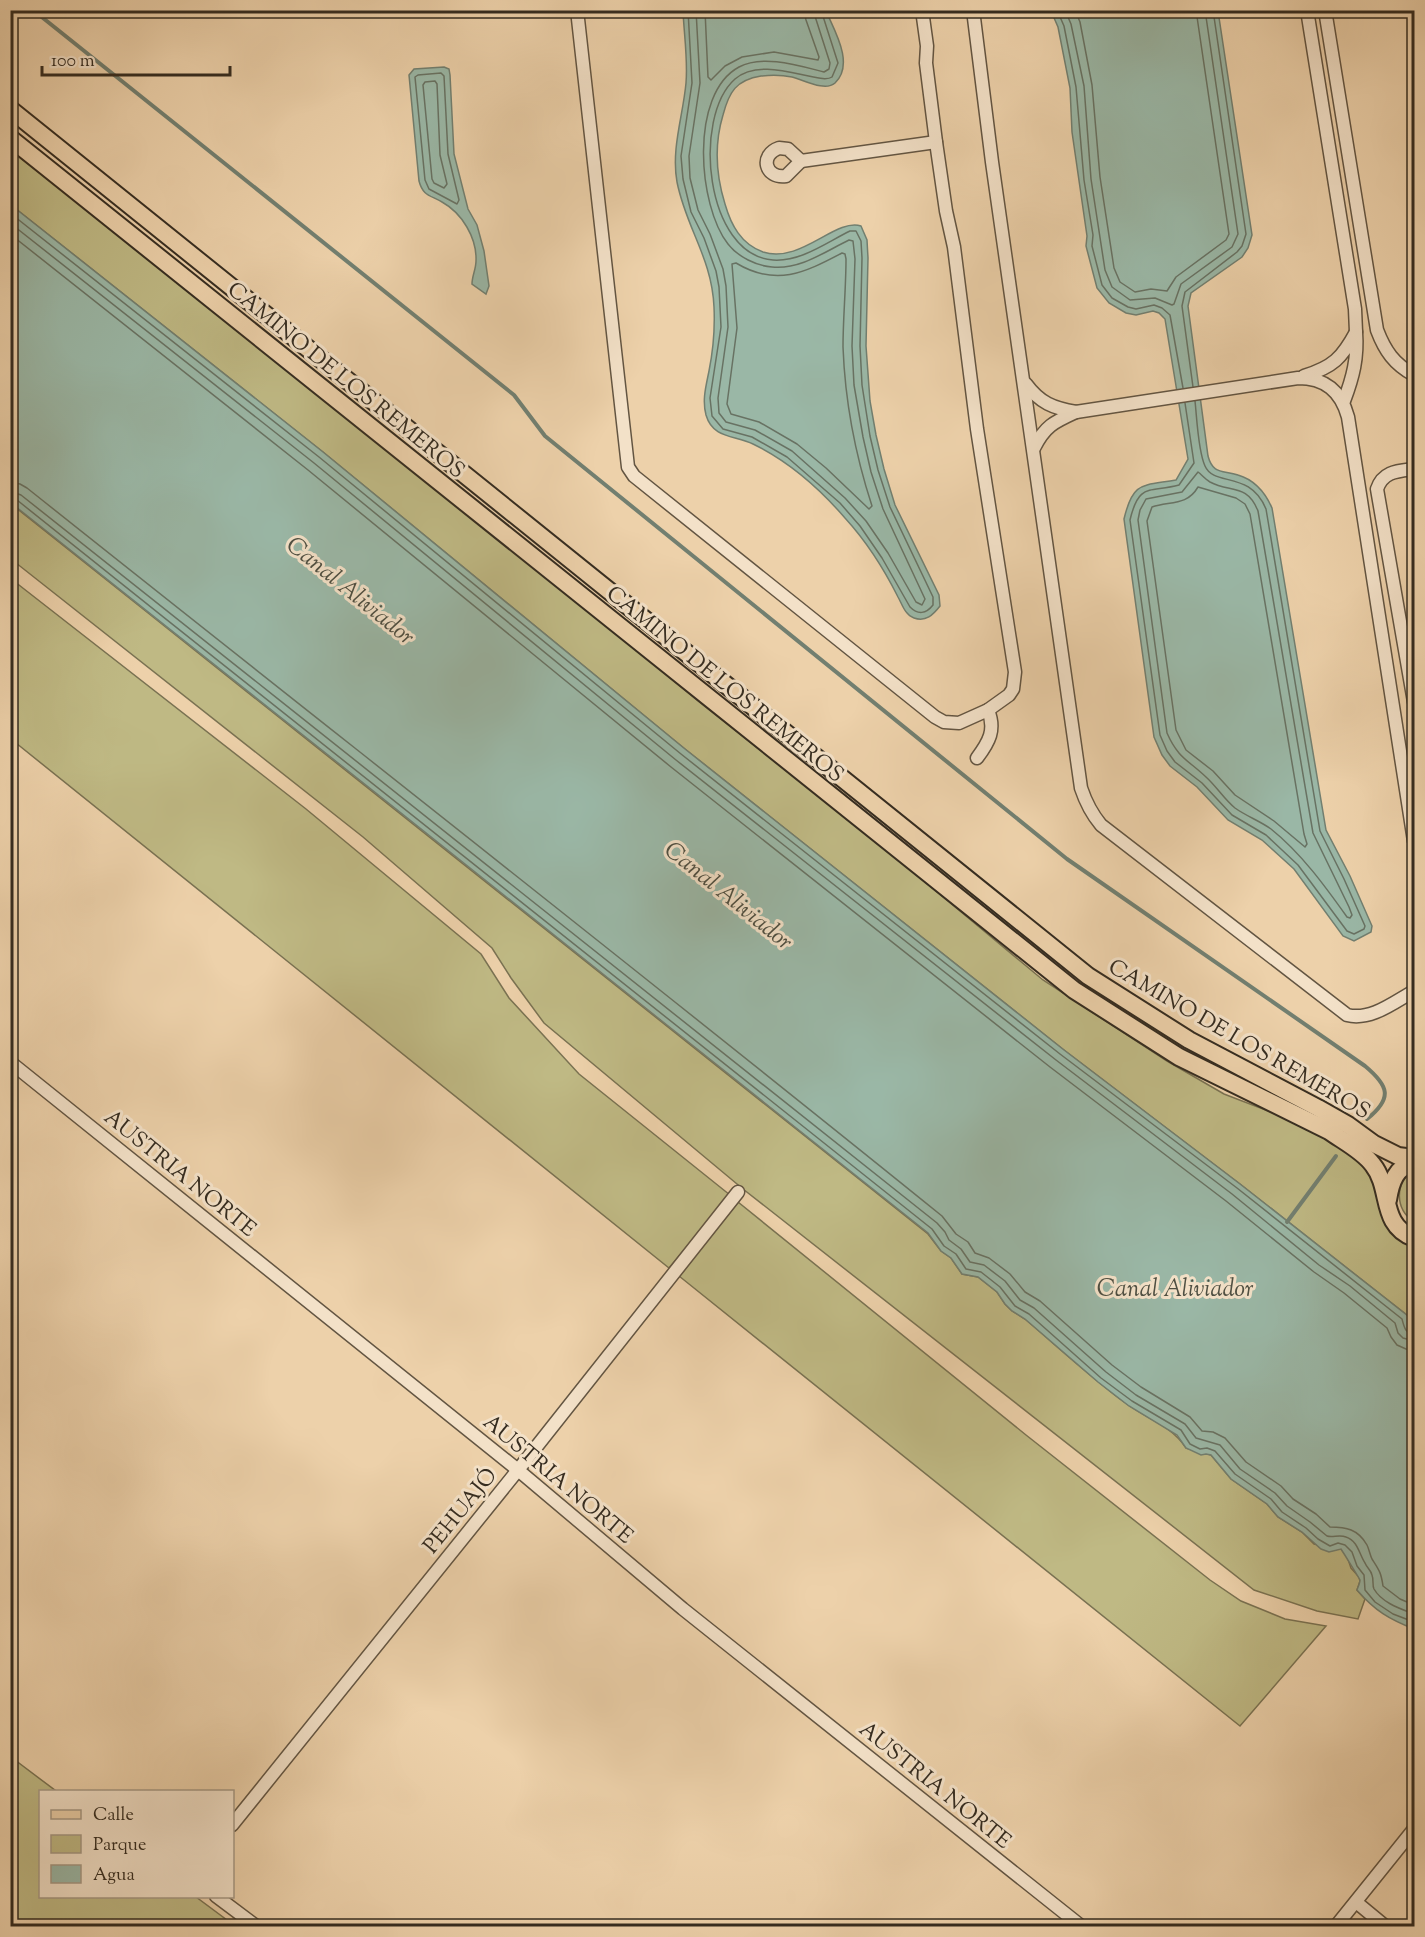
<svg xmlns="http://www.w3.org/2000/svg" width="1425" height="1937" viewBox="0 0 1425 1937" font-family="'Sorts Mill Goudy',serif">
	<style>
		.green { fill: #bfb984; stroke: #7a7252; stroke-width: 1.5 }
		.water { fill: #9ab7a6; stroke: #727f70; stroke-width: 1.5 }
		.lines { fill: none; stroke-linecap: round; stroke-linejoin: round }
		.shore { stroke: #687263; stroke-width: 1.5 }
		.stream { stroke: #727f70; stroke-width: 4 }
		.minor-casing { stroke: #635542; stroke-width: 15 }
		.major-casing { stroke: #352c20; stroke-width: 20 }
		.minor { stroke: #f3e1c8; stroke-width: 12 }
		.major { stroke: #edd1aa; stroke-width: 16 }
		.labels { text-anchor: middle; stroke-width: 6; stroke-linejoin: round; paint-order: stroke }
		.street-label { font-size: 22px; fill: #352c20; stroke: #f3e1c8 }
		.water-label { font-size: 24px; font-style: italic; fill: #4e4f42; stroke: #f3e1c8 }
	</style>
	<rect width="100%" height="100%" fill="#edd1aa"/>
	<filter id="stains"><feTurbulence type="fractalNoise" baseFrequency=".00333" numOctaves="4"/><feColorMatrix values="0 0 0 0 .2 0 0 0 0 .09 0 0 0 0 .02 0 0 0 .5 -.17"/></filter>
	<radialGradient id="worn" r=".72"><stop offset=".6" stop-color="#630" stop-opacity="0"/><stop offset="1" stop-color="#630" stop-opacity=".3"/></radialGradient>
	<!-- green -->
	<g class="green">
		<polygon points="10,150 189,288 534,565 698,701 877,842 1043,980 1167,1061 1224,1094 1302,1124 1354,1155 1378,1183 1379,1204 1384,1221 1396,1234 1414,1245 1414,1328 1410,1325 1408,1316 1240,1184 1064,1050 685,749 323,452 11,205"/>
		<path d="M10,503C316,747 623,990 928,1234L941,1251L951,1258L962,1274L978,1277L997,1292L1005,1304L1012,1311L1025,1319C1058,1347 1089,1376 1124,1402C1146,1419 1170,1424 1186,1448L1211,1455L1231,1479L1267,1504L1278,1517L1302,1532L1314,1544L1341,1549L1347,1556L1351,1568L1359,1577L1360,1581L1357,1590L1365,1599L1358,1619L1317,1611L1254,1590L743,1189L544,1023L511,978L492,948L363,837L11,559Z"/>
		<polygon points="10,578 306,809 481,954 509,998 579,1074 730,1195 669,1268 11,739"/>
		<path d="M1414,1170V1222C1395,1209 1394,1183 1414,1170Z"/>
		<polygon points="738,1202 1026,1435 1210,1580 1241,1601 1285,1619 1326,1626 1240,1726 679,1276"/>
		<polygon points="11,1757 56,1791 40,1792 40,1896 196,1897 235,1926 11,1926"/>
	</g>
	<!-- water -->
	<g class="water">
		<path d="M683,11H826C834,30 855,64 835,83C825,92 804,80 792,77C782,75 771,75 761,76C736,80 729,92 723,115C714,145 716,175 725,204C731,225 741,244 763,252C801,264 835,218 861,226L867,240L868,258L866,346L870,401L876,435L884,469L895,505L939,595L940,606C933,615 926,622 914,618C905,615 902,604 898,597C884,569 866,541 845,518C820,489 788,461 753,444C735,435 713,439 706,415C702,400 706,386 709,371C713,351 715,328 714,307C712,258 686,228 677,182C671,149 683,116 686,83C688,60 684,34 683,11Z"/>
		<path d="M1051,11H1218L1252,235L1248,248L1242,257L1191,293L1188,306L1208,456C1213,475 1223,470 1238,475C1255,480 1265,492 1272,508L1326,830L1350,876L1372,926L1371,932L1354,941L1343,936L1294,869L1262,840L1228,820L1197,787L1170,766L1162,755L1154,737L1124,519C1133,481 1142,486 1176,480L1188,459L1165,319L1159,313L1153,311L1136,315L1126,313L1109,303L1097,288L1086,246L1087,236L1072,132L1070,88L1058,27Z"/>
		<path d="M444,67L449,69L450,75L454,154L468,209L477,225L484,251L489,286L486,294L472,284C472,276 476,269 476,261C477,238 462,213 442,202C430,195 423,196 419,181L409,75L414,69Z"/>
		<path d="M11,205L323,452L685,749L1064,1050L1240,1184L1408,1316L1410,1325L1414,1328V1629C1389,1619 1375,1611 1357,1590C1358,1587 1360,1583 1360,1580C1359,1578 1343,1552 1341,1549L1329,1552L1321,1549L1302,1532L1278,1517L1267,1504L1231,1479L1211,1455L1206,1454L1201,1455L1186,1448L1177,1435L1129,1406L1098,1382L1025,1319L1012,1311L1005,1304L997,1292L978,1277L962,1274L951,1258L941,1251L928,1233C624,988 316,747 11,503Z"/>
	</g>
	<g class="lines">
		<!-- shore -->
		<g class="shore">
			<path d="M688,10L692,83L681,156L683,179L691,212L704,238L716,271L719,287L721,327L710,398L712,416L723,429L752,437L787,457L840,503L860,526L882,558L910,607C918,615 926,614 933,605V597L890,507L878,470L870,436L862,385L860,346L862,258L861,241L856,231H850C827,242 801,262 773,260C705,255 692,117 735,79C764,54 819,86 832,77L838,63L821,10"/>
			<path d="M696,10L700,83L689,156L690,178L698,210L710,234L723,269L726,286L728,327L718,398L719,413L726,422L755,430L792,451L845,498L866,521L888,553L916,602L922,605L925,599L883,509L871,472L863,437L854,385L852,346L855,259L853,241L849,240C826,251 800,270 772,267C757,266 738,257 728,244C698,206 689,94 739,67C763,54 800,66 824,72L829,69L830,63L813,10"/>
			<polyline points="705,10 708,77 711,80 725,66 742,57 774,52 818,60 819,57 806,20 804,10"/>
			<polyline points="1057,10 1064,26 1076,87 1084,180 1093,235 1092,246 1102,285 1112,298 1128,307 1136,309 1154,305 1162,308 1170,315 1183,388"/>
			<polyline points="1065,10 1071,24 1084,86 1091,179 1105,270 1112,287 1130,300 1155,298 1172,305 1174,304 1181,284 1232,247 1238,234 1205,10"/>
			<polyline points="1075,10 1080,22 1092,85 1100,177 1114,268 1120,282 1135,292 1151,289 1167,291 1176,277 1226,240 1229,234 1196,10"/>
			<polygon points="441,73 444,76 448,154 459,200 457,204 429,189 425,180 415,77 418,75"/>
			<polygon points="435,81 437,84 440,155 447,184 444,188 434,183 432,179 423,85 425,82"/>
			<path d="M10,213L319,457L681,754L1060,1054L1237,1188L1402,1319C1404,1326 1405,1334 1414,1334"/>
			<polyline points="10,223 314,463 676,760 1056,1060 1232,1194 1319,1265 1350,1286 1395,1323 1398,1333 1403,1338 1414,1341"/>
			<polyline points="10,234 308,470 671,767 1050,1067 1226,1201 1314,1272 1344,1293 1387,1328 1391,1337 1397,1345 1406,1349 1414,1350"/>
			<path d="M842,253L845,254L846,259C846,288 843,318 843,347C845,401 855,454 872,506L869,509L826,468L797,444L759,422L731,414L727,404L737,328L732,264L736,263C776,287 804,273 842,253Z"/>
			<polyline points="1193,387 1182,306 1185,292 1237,252 1242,246 1246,234 1213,10"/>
			<path d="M1185,403L1194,463L1179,485C1149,493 1139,482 1130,520L1160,735L1167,751L1175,762L1202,783L1232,815L1266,835L1298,865L1347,931L1354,934L1364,929L1365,926L1344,879L1320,831L1266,509C1250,470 1214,487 1205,466C1198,451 1197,419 1195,401"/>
			<path d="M1198,472C1202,475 1205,479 1210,482C1230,493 1247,483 1258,511L1313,833L1349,907L1352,915L1350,918L1347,917C1325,886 1301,853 1271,829C1260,821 1246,816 1235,808C1224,799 1217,787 1206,777C1188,760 1178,758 1167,733L1138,520L1140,510L1146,499L1182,492Z"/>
			<path d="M10,482L20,484L27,488C332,731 639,971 942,1216L956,1234L968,1242L975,1253L989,1258L1010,1274L1025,1292L1040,1301L1112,1365L1141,1387L1190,1417L1202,1431L1213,1432L1225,1438L1246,1462L1281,1486L1293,1499L1316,1514L1330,1527C1346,1527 1358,1529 1367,1545C1369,1549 1370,1555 1372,1559C1379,1570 1381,1572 1383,1586L1400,1599L1414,1605"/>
			<path d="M1198,487L1236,498L1245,504L1250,514L1304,834L1307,844L1305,847L1274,821L1235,795L1213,771L1186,750L1176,730L1147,521L1152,507C1170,501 1187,506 1198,487Z"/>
			<path d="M10,491L21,495C326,738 633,978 937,1223L945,1232L949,1240L961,1249L970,1262L984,1265L1005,1281L1020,1300L1034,1308L1106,1372L1136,1395L1185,1424L1196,1438L1220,1445L1240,1469L1275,1493L1287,1506L1310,1522L1327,1536C1333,1538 1339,1534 1346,1537C1358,1541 1359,1554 1365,1563C1367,1568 1371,1570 1372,1575C1374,1580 1372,1585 1374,1589C1382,1603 1401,1609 1414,1614"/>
			<path d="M10,499L17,500C321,744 628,984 932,1229L944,1246L956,1254L966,1269L981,1272L1000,1287L1015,1306L1029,1314L1101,1378L1132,1401L1181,1430L1190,1444L1200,1449L1207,1448L1215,1451L1235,1474L1271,1499L1282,1512L1306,1528L1318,1539L1330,1546L1338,1543L1345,1545L1352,1552L1357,1566L1364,1575L1365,1590L1375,1602L1393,1614L1414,1622"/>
		</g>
		<!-- stream -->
		<g class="stream">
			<path d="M33,10L514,395L545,436L1067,859L1365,1066C1389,1086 1393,1098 1367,1119"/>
			<polyline points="1287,1222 1336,1156"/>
		</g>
		<defs>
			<g id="minor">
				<polyline points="577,10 628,467 634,476 935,717 944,722 959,723 988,710 1009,695 1013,689 1015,672 977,429 954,247 946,211 936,142 926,63 927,46 922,10"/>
				<path d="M973,10L992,162L1081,788C1086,803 1091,813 1101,825L1347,1015C1371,1021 1394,1002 1414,991"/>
				<polyline points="1307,10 1355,309 1356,332"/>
				<path d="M1325,10L1377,330C1385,351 1394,364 1414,375"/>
				<path d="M779,148L788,149L801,161L786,176C765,179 759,155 779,148Z"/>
				<polyline points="801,161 936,142"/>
				<path d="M1304,376C1333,367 1342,358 1356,332C1358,358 1353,377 1344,401"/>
				<path d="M1026,384C1040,403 1053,408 1076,412C1054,422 1045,426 1034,448"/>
				<path d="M1076,412L1298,378C1325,378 1341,391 1348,417L1414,841"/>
				<path d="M1414,469C1398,471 1383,471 1377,489L1414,702"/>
				<path d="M977,758C989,742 996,730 988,710"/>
				<polyline points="10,1062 518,1470 683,1609 1081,1926"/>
				<polyline points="232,1825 518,1470 738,1192"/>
				<polyline points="216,1896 256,1926"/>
				<polyline points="1356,1902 1385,1926"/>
				<polyline points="1336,1926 1414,1829"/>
			</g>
			<g id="major">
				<polyline points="10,109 1088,976 1189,1040 1318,1108 1348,1125 1374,1144 1398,1156 1414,1158"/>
				<path d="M10,138L1074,990L1179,1057L1329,1131C1343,1141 1363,1151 1373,1165C1392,1189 1379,1225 1414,1238"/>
				<path d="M1388,1200C1391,1181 1396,1168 1414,1161"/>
			</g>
		</defs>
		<!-- minor casing -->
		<use href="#minor" class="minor-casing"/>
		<!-- major casing -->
		<use href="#major" class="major-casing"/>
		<!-- minor -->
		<use href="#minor" class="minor"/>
		<!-- major -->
		<use href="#major" class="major"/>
	</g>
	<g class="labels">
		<!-- street labels -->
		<g class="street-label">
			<text transform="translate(347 379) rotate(39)" y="8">CAMINO DE LOS REMEROS</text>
			<text transform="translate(726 683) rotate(39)" y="8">CAMINO DE LOS REMEROS</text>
			<text transform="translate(1240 1038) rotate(30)" y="8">CAMINO DE LOS REMEROS</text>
			<text transform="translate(181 1172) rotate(39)" y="8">AUSTRIA NORTE</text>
			<text transform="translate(559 1478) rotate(40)" y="8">AUSTRIA NORTE</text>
			<text transform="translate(459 1510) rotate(-51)" y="8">PEHUAJÓ</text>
			<text transform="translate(936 1784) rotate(39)" y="8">AUSTRIA NORTE</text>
		</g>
		<!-- water labels -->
		<g class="water-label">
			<text transform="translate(351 590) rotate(39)" y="8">Canal Aliviador</text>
			<text transform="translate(729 895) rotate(39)" y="8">Canal Aliviador</text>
			<text x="1175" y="1296">Canal Aliviador</text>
		</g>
	</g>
	<!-- margin -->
	<rect width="1425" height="1937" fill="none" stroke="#edd1aa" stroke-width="36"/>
	<rect x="12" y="12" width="1401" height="1913" fill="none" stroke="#352c20" stroke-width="3"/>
	<rect x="18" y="18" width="1389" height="1901" fill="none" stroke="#352c20" stroke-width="1.5"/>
	<!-- legend -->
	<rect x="39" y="1790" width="195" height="108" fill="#f3e1c8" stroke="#a79985" stroke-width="1.5"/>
	<rect x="51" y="1810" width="30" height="9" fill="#edd1aa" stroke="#a79985" stroke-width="1.5"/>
	<text x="93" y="1820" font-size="18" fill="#352c20">Calle</text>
	<rect x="51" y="1835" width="30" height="18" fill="#bfb984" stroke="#a79985" stroke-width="1.5"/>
	<text x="93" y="1850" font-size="18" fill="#352c20">Parque</text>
	<rect x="51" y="1865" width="30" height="18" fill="#9ab7a6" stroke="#a79985" stroke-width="1.5"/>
	<text x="93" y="1880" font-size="18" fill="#352c20">Agua</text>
	<!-- scale -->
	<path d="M42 66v9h188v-9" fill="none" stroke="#352c20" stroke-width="3"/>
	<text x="51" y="66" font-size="18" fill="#352c20" stroke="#f3e1c8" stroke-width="4.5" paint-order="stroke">100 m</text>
	<rect width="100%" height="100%" filter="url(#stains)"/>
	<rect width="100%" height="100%" fill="url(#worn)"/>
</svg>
